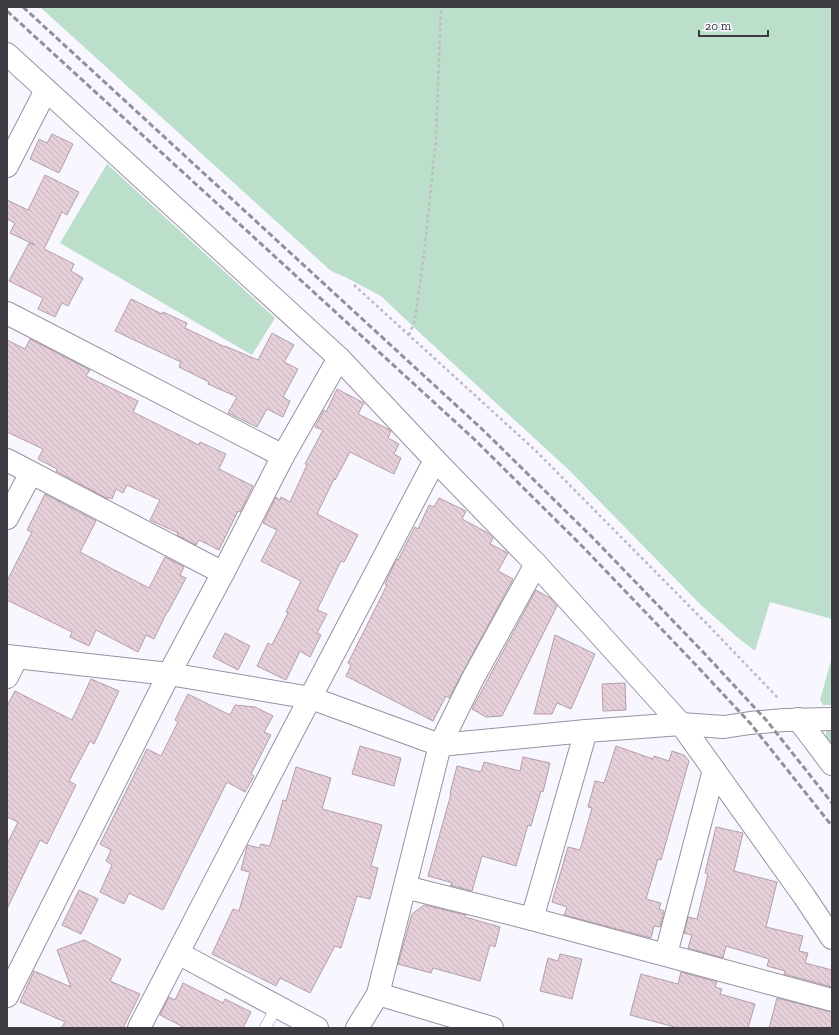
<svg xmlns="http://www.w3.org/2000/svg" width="839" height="1035" viewBox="0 0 839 1035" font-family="'Zilla Slab',serif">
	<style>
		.green { fill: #bbdfca }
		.building { fill: url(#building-back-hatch); stroke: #b39fa8 }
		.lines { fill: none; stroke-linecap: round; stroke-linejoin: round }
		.lane-casing { stroke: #9892a4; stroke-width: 12 }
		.street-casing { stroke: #9892a4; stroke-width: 24 }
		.path { stroke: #bdbbc3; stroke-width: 2.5; stroke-dasharray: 3 3; stroke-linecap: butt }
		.lane { stroke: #fff; stroke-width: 11 }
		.street { stroke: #fff; stroke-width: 22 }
		.rail { stroke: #929098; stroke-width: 3; stroke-dasharray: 6 3; stroke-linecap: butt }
	</style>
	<defs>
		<pattern id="building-back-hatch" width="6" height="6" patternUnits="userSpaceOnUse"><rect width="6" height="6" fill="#e5cfd9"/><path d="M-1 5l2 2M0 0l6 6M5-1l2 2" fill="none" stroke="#c5b2bb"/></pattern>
	</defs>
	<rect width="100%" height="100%" fill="#f8f6fe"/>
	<!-- green -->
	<g class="green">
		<polygon points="40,7 832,7 832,619 770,602 755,651 737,637 701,605 569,470 420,333 381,296 345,277 331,271"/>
		<polygon points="107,164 275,318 252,355 60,243"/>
		<polygon points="832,657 832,705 823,705 820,700"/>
		<polygon points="832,729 832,746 826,736 826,731"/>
	</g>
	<!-- building -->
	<g class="building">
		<polygon points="52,134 73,144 59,173 30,159 39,139 47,143"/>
		<polygon points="45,175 79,192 67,215 62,212 44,249 74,264 71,271 83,278 68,306 62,303 55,317 38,309 43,298 9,281 29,243 35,245 10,233 15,223 7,219 7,200 28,210"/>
		<polygon points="131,299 162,314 163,312 187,323 185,328 225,347 225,346 258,360 272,333 294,345 284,362 298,369 283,397 290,401 283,417 267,409 257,427 228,413 237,397 208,384 209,382 179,367 181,362 115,331"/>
		<polygon points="30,339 90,370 86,376 138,401 133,412 199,445 200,442 226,454 219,469 253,486 240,512 238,511 219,550 199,540 196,545 177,535 178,533 150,520 160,500 127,485 123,493 116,489 112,499 109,497 108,499 56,471 57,469 38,459 43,449 7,432 7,340 25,349"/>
		<polygon points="337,389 364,403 358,414 388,429 391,431 388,438 399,444 394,454 401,458 394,474 350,452 335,480 334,479 317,514 358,535 344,562 341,561 317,610 327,614 317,633 321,635 310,657 300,651 286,680 257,666 268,643 272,645 288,613 286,612 301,581 261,561 277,530 263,523 276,497 280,500 281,497 290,502 307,465 305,464 323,430 315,427 324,410 326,412"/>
		<polygon points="45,494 96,521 80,552 149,588 165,557 184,567 180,575 186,578 168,612 167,612 154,639 146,635 138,652 96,630 89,646 70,637 72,632 7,600 7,581 32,532 27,530"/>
		<polygon points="439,498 466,511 462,519 488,533 493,538 490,544 508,553 498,571 513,579 449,698 446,696 433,721 346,676 351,665 348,663 387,585 385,584 395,562 397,559 398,560 415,527 418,529 429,505 434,507"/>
		<polygon points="536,590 550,598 557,606 502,716 486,717 472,709"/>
		<polygon points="225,633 250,646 238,670 213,657"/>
		<polygon points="555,635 595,654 571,709 557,703 552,714 534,714"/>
		<polygon points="91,679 119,691 94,744 90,741 69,781 76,785 47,844 40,840 7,909 7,844 18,822 7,817 7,706 15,691 72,720"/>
		<polygon points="625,683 626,710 603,711 602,684"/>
		<polygon points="188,694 230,715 235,705 255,707 273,716 264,732 271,735 251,774 254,776 245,792 227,782 163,910 129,893 124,904 100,892 112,865 106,861 111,850 100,844 147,749 161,756 178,722 175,720"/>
		<polygon points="360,746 401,758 394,786 352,774"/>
		<polygon points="616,746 653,759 654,756 669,761 672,751 684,755 689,761 661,860 658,859 646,899 661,903 659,909 664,911 660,927 654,926 651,938 564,915 567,907 552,902 568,847 580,850 592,808 588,807 595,781 604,783"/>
		<polygon points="523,757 550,763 543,792 541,791 531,826 528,825 516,866 482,856 472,891 450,885 453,883 428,876 451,794 450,793 457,766 481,772 484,762 520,771"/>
		<polygon points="296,767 331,778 322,809 382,825 371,866 378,868 370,899 357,896 341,948 335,946 310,993 280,978 276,986 212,954 233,909 239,911 250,872 241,870 247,847 248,845 259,848 261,844 270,846 283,800 286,801"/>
		<polygon points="716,827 743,833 734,871 777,882 766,927 803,936 799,951 808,953 805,963 832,970 832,987 784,974 785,971 767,966 769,959 726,946 723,958 688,948 692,935 684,933 688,917 697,919 708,874 705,873"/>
		<polygon points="79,890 98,899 81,934 62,925"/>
		<polygon points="424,905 466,915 465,917 500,927 495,947 490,945 480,981 433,968 431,973 398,964 412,914"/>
		<polygon points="84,940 121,959 110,981 140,994 123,1028 61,1028 65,1022 20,1002 34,971 71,987 57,950"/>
		<polygon points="560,954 582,959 572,999 540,991 548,958 558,961"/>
		<polygon points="681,972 717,982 715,987 722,989 720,994 755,1004 748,1028 678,1028 630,1015 641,974 678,984"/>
		<polygon points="183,983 223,1003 225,999 251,1012 243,1028 185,1028 160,1015 169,997 175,1000"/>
		<polygon points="777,998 832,1012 832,1028 769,1028"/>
	</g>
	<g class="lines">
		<defs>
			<polyline id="lane" points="265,1028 277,1006"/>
			<g id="street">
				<polyline points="7,54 339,358 435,460 536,564 681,724 804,896 832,938"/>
				<polyline points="7,166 46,90"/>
				<polyline points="7,313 283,456"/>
				<polyline points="7,460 223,573"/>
				<polyline points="7,518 31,473"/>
				<polyline points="7,656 169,674 311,698 440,745 586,731 681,724 724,727 750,723 784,720 832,719"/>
				<polyline points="7,677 17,657"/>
				<polyline points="798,719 832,764"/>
				<polyline points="405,887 532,919 832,1000"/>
				<polyline points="532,919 586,731"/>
				<polyline points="178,953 317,1028"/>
				<polyline points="666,954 714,770"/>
				<polyline points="378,994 492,1028"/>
				<polyline points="7,996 169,674 223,573 283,456 339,358"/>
				<path d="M139,1028C237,838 335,649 435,460"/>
				<polyline points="357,1028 378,994 440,745 472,680 536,564"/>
			</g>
		</defs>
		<!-- lane casing -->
		<use href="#lane" class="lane-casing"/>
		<!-- street casing -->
		<use href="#street" class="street-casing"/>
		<!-- path -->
		<g class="path">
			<polyline points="354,285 536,451 710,627 778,698"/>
			<polyline points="409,335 415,320 425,246 436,138 441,7"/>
		</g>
		<!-- lane -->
		<use href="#lane" class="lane"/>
		<!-- street -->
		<use href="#street" class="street"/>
		<!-- rail -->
		<g class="rail">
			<polyline points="23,7 483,430 593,538 704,653 767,721 832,803"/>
			<polyline points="7,11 474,439 583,547 696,665 750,723 832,826"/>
		</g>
	</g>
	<!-- border -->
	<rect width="839" height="1035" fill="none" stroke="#3d3a42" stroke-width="16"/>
	<!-- scale -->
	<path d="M699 30v6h69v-6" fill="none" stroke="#3d3a42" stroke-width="2"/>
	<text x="705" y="30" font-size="12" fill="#3d3a42" stroke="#f8f6fe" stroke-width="3" paint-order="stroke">20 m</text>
</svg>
